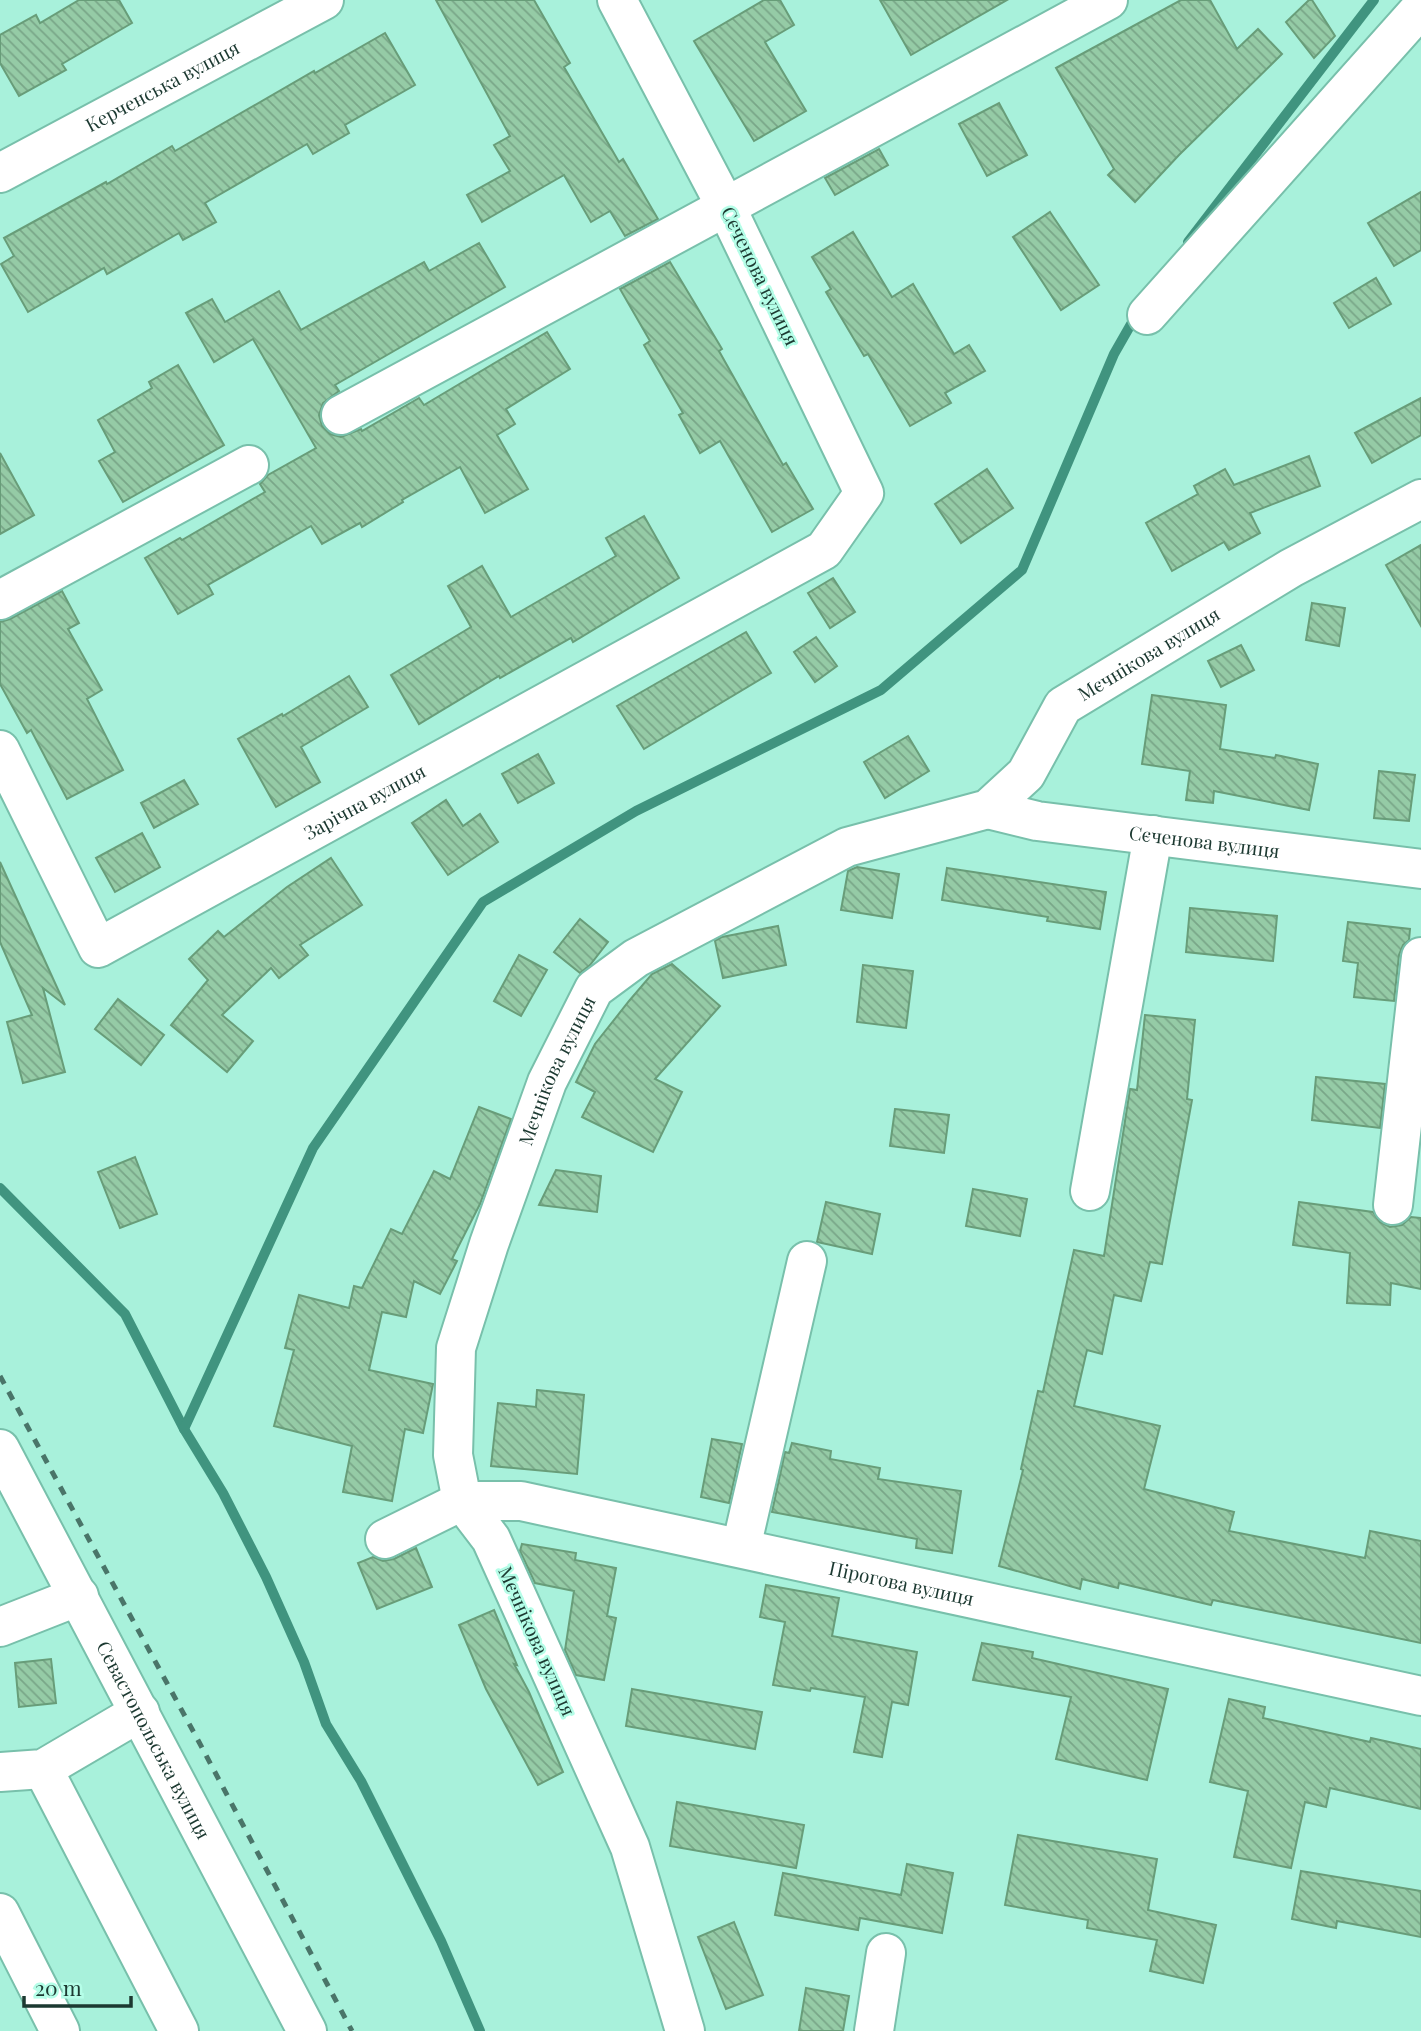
<svg xmlns="http://www.w3.org/2000/svg" width="1421" height="2031" viewBox="0 0 1421 2031" font-family="'Playfair Display',serif">
	<style>
		.lines { fill: none; stroke-linecap: round; stroke-linejoin: round }
		.stream { stroke: #40947f; stroke-width: 10 }
		.building { fill: url(#building-back-hatch); stroke: #689d79; stroke-width: 2 }
		.minor-casing { stroke: #78c0ab; stroke-width: 42 }
		.minor { stroke: #fff; stroke-width: 38 }
		.rail { stroke: #4a7569; stroke-width: 5; stroke-dasharray: 9 9; stroke-linecap: butt }
		.labels { text-anchor: middle; stroke-width: 5; stroke-linejoin: round; paint-order: stroke }
		.street-label { font-size: 19px; fill: #1c3931; stroke: #b5fee8 }
	</style>
	<defs>
		<pattern id="building-back-hatch" width="6" height="6" patternUnits="userSpaceOnUse" patternTransform="scale(1.75)"><rect width="6" height="6" fill="#95cba6"/><path d="M-1 5l2 2M0 0l6 6M5-1l2 2" fill="none" stroke="#79a688"/></pattern>
	</defs>
	<rect width="100%" height="100%" fill="#a8f1db"/>
	<g class="lines">
		<!-- stream -->
		<g class="stream">
			<polyline points="1188,242 1374,0"/>
			<polyline points="0,1188 125,1314 184,1429 223,1493 266,1577 304,1662 326,1724 361,1781 441,1941 480,2031"/>
			<polyline points="184,1429 313,1148 483,902 636,811 881,690 1022,570 1114,354 1138,312"/>
		</g>
	</g>
	<!-- building -->
	<g class="building">
		<polygon points="79,0 119,0 132,23 62,64 66,70 19,96 0,63 0,35 36,15 40,23"/>
		<polygon points="436,0 534,0 570,63 564,67 619,162 623,159 658,219 625,236 610,211 591,222 564,175 482,222 467,195 510,171 494,145 510,136"/>
		<polygon points="764,0 780,0 794,25 765,42 806,111 754,141 694,41"/>
		<polygon points="880,0 1007,0 911,55"/>
		<polygon points="1181,0 1210,0 1237,49 1258,29 1282,54 1179,155 1135,202 1108,175 1114,169 1056,68"/>
		<polygon points="1309,0 1312,0 1335,36 1314,58 1286,22"/>
		<polygon points="385,33 415,85 345,125 349,133 313,154 307,144 205,203 216,222 183,240 179,233 107,274 104,268 28,312 1,264 14,256 4,238 106,182 107,184 172,146 175,151 314,71 315,73"/>
		<polygon points="999,103 1027,155 987,176 959,124"/>
		<polygon points="879,149 888,165 835,195 825,178"/>
		<polygon points="1421,192 1421,250 1394,266 1368,223"/>
		<polygon points="1050,212 1099,285 1061,310 1013,237"/>
		<polygon points="853,232 892,297 913,284 954,354 969,345 985,371 945,393 951,403 910,426 868,354 864,356 826,292 831,289 812,257"/>
		<polygon points="479,243 505,287 335,385 339,391 323,403 319,415 322,426 330,434 341,437 361,429 362,431 419,398 424,405 547,332 570,369 506,409 515,424 497,435 528,489 485,513 460,467 402,500 403,502 362,527 360,523 322,544 311,526 208,585 213,594 178,614 145,558 180,538 182,540 265,492 260,484 268,475 316,448 253,339 214,362 186,313 212,299 225,322 279,291 301,330 424,262 429,271"/>
		<polygon points="670,262 722,349 719,351 783,465 786,463 813,509 772,532 720,441 700,453 679,415 683,413 644,345 650,341 620,289"/>
		<polygon points="1376,278 1391,304 1349,328 1334,303"/>
		<polygon points="178,365 224,445 123,502 99,461 115,452 98,420 152,388 149,382"/>
		<polygon points="1421,398 1421,435 1372,463 1355,433"/>
		<polygon points="0,453 34,515 0,534"/>
		<polygon points="1309,456 1320,486 1250,513 1260,533 1229,550 1224,542 1172,571 1146,523 1198,494 1194,486 1225,469 1234,485"/>
		<polygon points="987,469 1013,508 961,543 935,504"/>
		<polygon points="644,516 679,578 573,642 571,638 500,678 499,676 419,724 391,675 471,627 448,586 482,566 511,617 616,556 606,538"/>
		<polygon points="1421,545 1421,626 1386,565"/>
		<polygon points="833,578 855,612 830,628 808,593"/>
		<polygon points="62,591 79,623 68,629 102,690 87,699 123,770 67,799 31,730 27,733 0,684 0,622 10,619"/>
		<polygon points="1312,603 1345,608 1339,646 1306,640"/>
		<polygon points="746,632 771,673 644,749 617,706"/>
		<polygon points="816,637 837,666 815,682 794,652"/>
		<polygon points="1241,645 1254,670 1221,687 1208,661"/>
		<polygon points="349,676 368,707 301,747 320,782 276,807 238,739 282,714 283,716"/>
		<polygon points="1152,695 1226,705 1220,749 1275,758 1276,755 1318,764 1309,810 1214,791 1213,803 1186,800 1190,771 1142,764"/>
		<polygon points="908,736 929,771 885,798 864,762"/>
		<polygon points="538,754 554,783 518,803 502,774"/>
		<polygon points="1379,771 1415,775 1409,821 1374,818"/>
		<polygon points="184,780 198,804 154,828 141,803"/>
		<polygon points="446,800 463,826 480,814 498,842 448,875 412,823"/>
		<polygon points="142,833 160,867 115,892 96,858"/>
		<polygon points="331,858 362,905 300,945 308,955 279,978 271,968 222,1015 253,1041 227,1072 171,1025 208,980 189,959 218,931 224,937 287,887"/>
		<polygon points="0,862 65,1005 43,988 65,1072 23,1083 7,1022 32,1015 0,942"/>
		<polygon points="857,867 899,874 892,918 841,910 848,871"/>
		<polygon points="947,868 1106,892 1100,929 1047,921 1048,917 942,900"/>
		<polygon points="1190,908 1277,916 1273,961 1186,952"/>
		<polygon points="580,919 608,942 590,965 580,973 554,952"/>
		<polygon points="1348,922 1410,929 1409,940 1403,945 1399,955 1394,1001 1354,997 1358,963 1343,961"/>
		<polygon points="778,926 786,965 723,978 715,941 722,937"/>
		<polygon points="519,955 547,970 521,1016 494,1001"/>
		<polygon points="672,964 720,1006 655,1079 682,1092 653,1152 582,1117 595,1092 576,1082 595,1044 629,1001 652,974"/>
		<polygon points="863,965 913,971 906,1028 857,1022"/>
		<polygon points="118,999 164,1035 141,1065 95,1029"/>
		<polygon points="1145,1015 1195,1020 1187,1099 1192,1100 1162,1264 1150,1262 1141,1301 1114,1295 1102,1354 1087,1350 1074,1406 1160,1426 1144,1489 1234,1512 1229,1531 1365,1558 1370,1531 1421,1541 1421,1643 1213,1600 1211,1605 1119,1583 1118,1588 1082,1579 1080,1589 999,1566 1023,1470 1021,1469 1038,1391 1043,1392 1074,1250 1104,1256 1130,1089 1137,1090"/>
		<polygon points="1316,1077 1385,1084 1380,1128 1312,1120"/>
		<polygon points="479,1107 511,1119 480,1204 452,1259 457,1261 440,1294 414,1281 406,1317 382,1312 369,1370 433,1384 423,1433 405,1429 392,1501 343,1492 352,1446 274,1426 294,1350 285,1348 299,1295 349,1308 354,1286 362,1288 391,1229 402,1234 434,1171 450,1179"/>
		<polygon points="895,1109 949,1115 944,1153 890,1146"/>
		<polygon points="135,1157 157,1214 120,1228 98,1172"/>
		<polygon points="556,1170 601,1176 597,1212 539,1205"/>
		<polygon points="973,1189 1027,1199 1020,1236 966,1226"/>
		<polygon points="826,1202 880,1214 872,1254 817,1242"/>
		<polygon points="1299,1202 1373,1212 1380,1222 1390,1227 1402,1225 1411,1217 1421,1218 1421,1289 1391,1283 1390,1305 1347,1303 1350,1253 1293,1245"/>
		<polygon points="537,1390 584,1395 577,1474 491,1466 498,1403 536,1407"/>
		<polygon points="712,1439 742,1444 729,1503 701,1497"/>
		<polygon points="792,1443 831,1451 830,1459 880,1468 878,1479 961,1491 952,1553 916,1548 917,1539 772,1512 785,1452 789,1453"/>
		<polygon points="522,1544 576,1553 575,1560 616,1568 607,1616 616,1618 604,1680 576,1675 565,1650 574,1591 535,1583 520,1551"/>
		<polygon points="416,1548 432,1587 377,1609 358,1563 373,1557 383,1561 394,1559"/>
		<polygon points="766,1585 839,1598 832,1636 917,1652 908,1705 892,1702 882,1757 854,1752 865,1697 811,1688 810,1691 773,1685 785,1622 760,1617"/>
		<polygon points="494,1610 517,1665 514,1664 529,1692 563,1772 538,1785 486,1689 459,1625"/>
		<polygon points="982,1643 1033,1652 1032,1658 1168,1689 1147,1780 1056,1759 1071,1697 973,1680"/>
		<polygon points="51,1659 56,1703 19,1707 15,1663"/>
		<polygon points="632,1689 762,1712 755,1749 626,1726"/>
		<polygon points="1229,1699 1265,1707 1263,1718 1370,1742 1371,1738 1421,1749 1421,1809 1330,1788 1326,1807 1305,1802 1291,1868 1234,1857 1248,1791 1210,1782"/>
		<polygon points="677,1802 804,1825 796,1868 670,1846"/>
		<polygon points="1018,1835 1157,1859 1148,1910 1216,1925 1203,1983 1150,1971 1157,1940 1087,1928 1088,1920 1005,1905"/>
		<polygon points="907,1864 953,1873 942,1933 860,1918 858,1930 775,1915 783,1873 901,1895"/>
		<polygon points="1301,1871 1421,1891 1421,1937 1337,1921 1336,1928 1292,1919"/>
		<polygon points="734,1922 763,1995 726,2009 698,1937"/>
		<polygon points="806,1988 849,1996 843,2031 799,2031"/>
	</g>
	<g class="lines">
		<defs>
			<g id="minor">
				<path id="s1" d="M0,173L324,0"/>
				<polyline points="1147,315 1421,8"/>
				<polyline points="341,415 1108,0"/>
				<polyline points="0,600 249,465"/>
				<path id="s2" d="M0,750L98,948L824,550L864,493L726,207L617,0"/>
				<path id="s3" d="M988,809L1037,821L1421,869"/>
				<polyline points="1090,1191 1153,835"/>
				<polyline points="1393,1205 1421,957"/>
				<path id="s4" d="M0,1449L307,2031"/>
				<path id="s5" d="M385,1539L462,1501H521L1421,1696"/>
				<polyline points="741,1548 807,1261"/>
				<polyline points="0,1627 79,1596"/>
				<polyline points="43,1769 179,2031"/>
				<polyline points="0,1772 43,1769 140,1712"/>
				<polyline points="0,1913 60,2031"/>
				<path id="s6" d="M685,2031L630,1847L491,1539L462,1501L453,1455L456,1348L489,1244L547,1082L594,989L636,958L847,847L988,809L1026,774L1063,706L1291,568L1421,499"/>
				<polyline points="874,2031 886,1953"/>
			</g>
		</defs>
		<!-- minor casing -->
		<use href="#minor" class="minor-casing"/>
		<!-- minor -->
		<use href="#minor" class="minor"/>
		<!-- rail -->
		<polyline class="rail" points="0,1376 199,1742 352,2031"/>
	</g>
	<g class="labels">
		<!-- street labels -->
		<g class="street-label">
			<text dy="7" stroke="none"><textPath href="#s1" startOffset="184">Керченська вулиця</textPath></text>
			<text transform="translate(760 276) rotate(64)" y="7">Сєченова вулиця</text>
			<text dy="7" stroke="none"><textPath href="#s6" startOffset="1783">Мєчнікова вулиця</textPath></text>
			<text dy="7" stroke="none"><textPath href="#s2" startOffset="525">Зарічна вулиця</textPath></text>
			<text dy="7" stroke="none"><textPath href="#s3" startOffset="219">Сєченова вулиця</textPath></text>
			<text dy="7" stroke="none"><textPath href="#s6" startOffset="1027">Мєчнікова вулиця</textPath></text>
			<text dy="7" stroke="none"><textPath href="#s5" startOffset="534">Пірогова вулиця</textPath></text>
			<text transform="translate(537 1641) rotate(66)" y="7">Мєчнікова вулиця</text>
			<text dy="7" stroke="none"><textPath href="#s4" startOffset="329">Севастопольська вулиця</textPath></text>
		</g>
	</g>
	<!-- scale -->
	<path d="M24 1996v10h107v-10" fill="none" stroke="#1c3931" stroke-width="3.5"/>
	<text x="35" y="1996" font-size="21" fill="#1c3931" stroke="#b5fee8" stroke-width="5" paint-order="stroke">20 m</text>
</svg>
